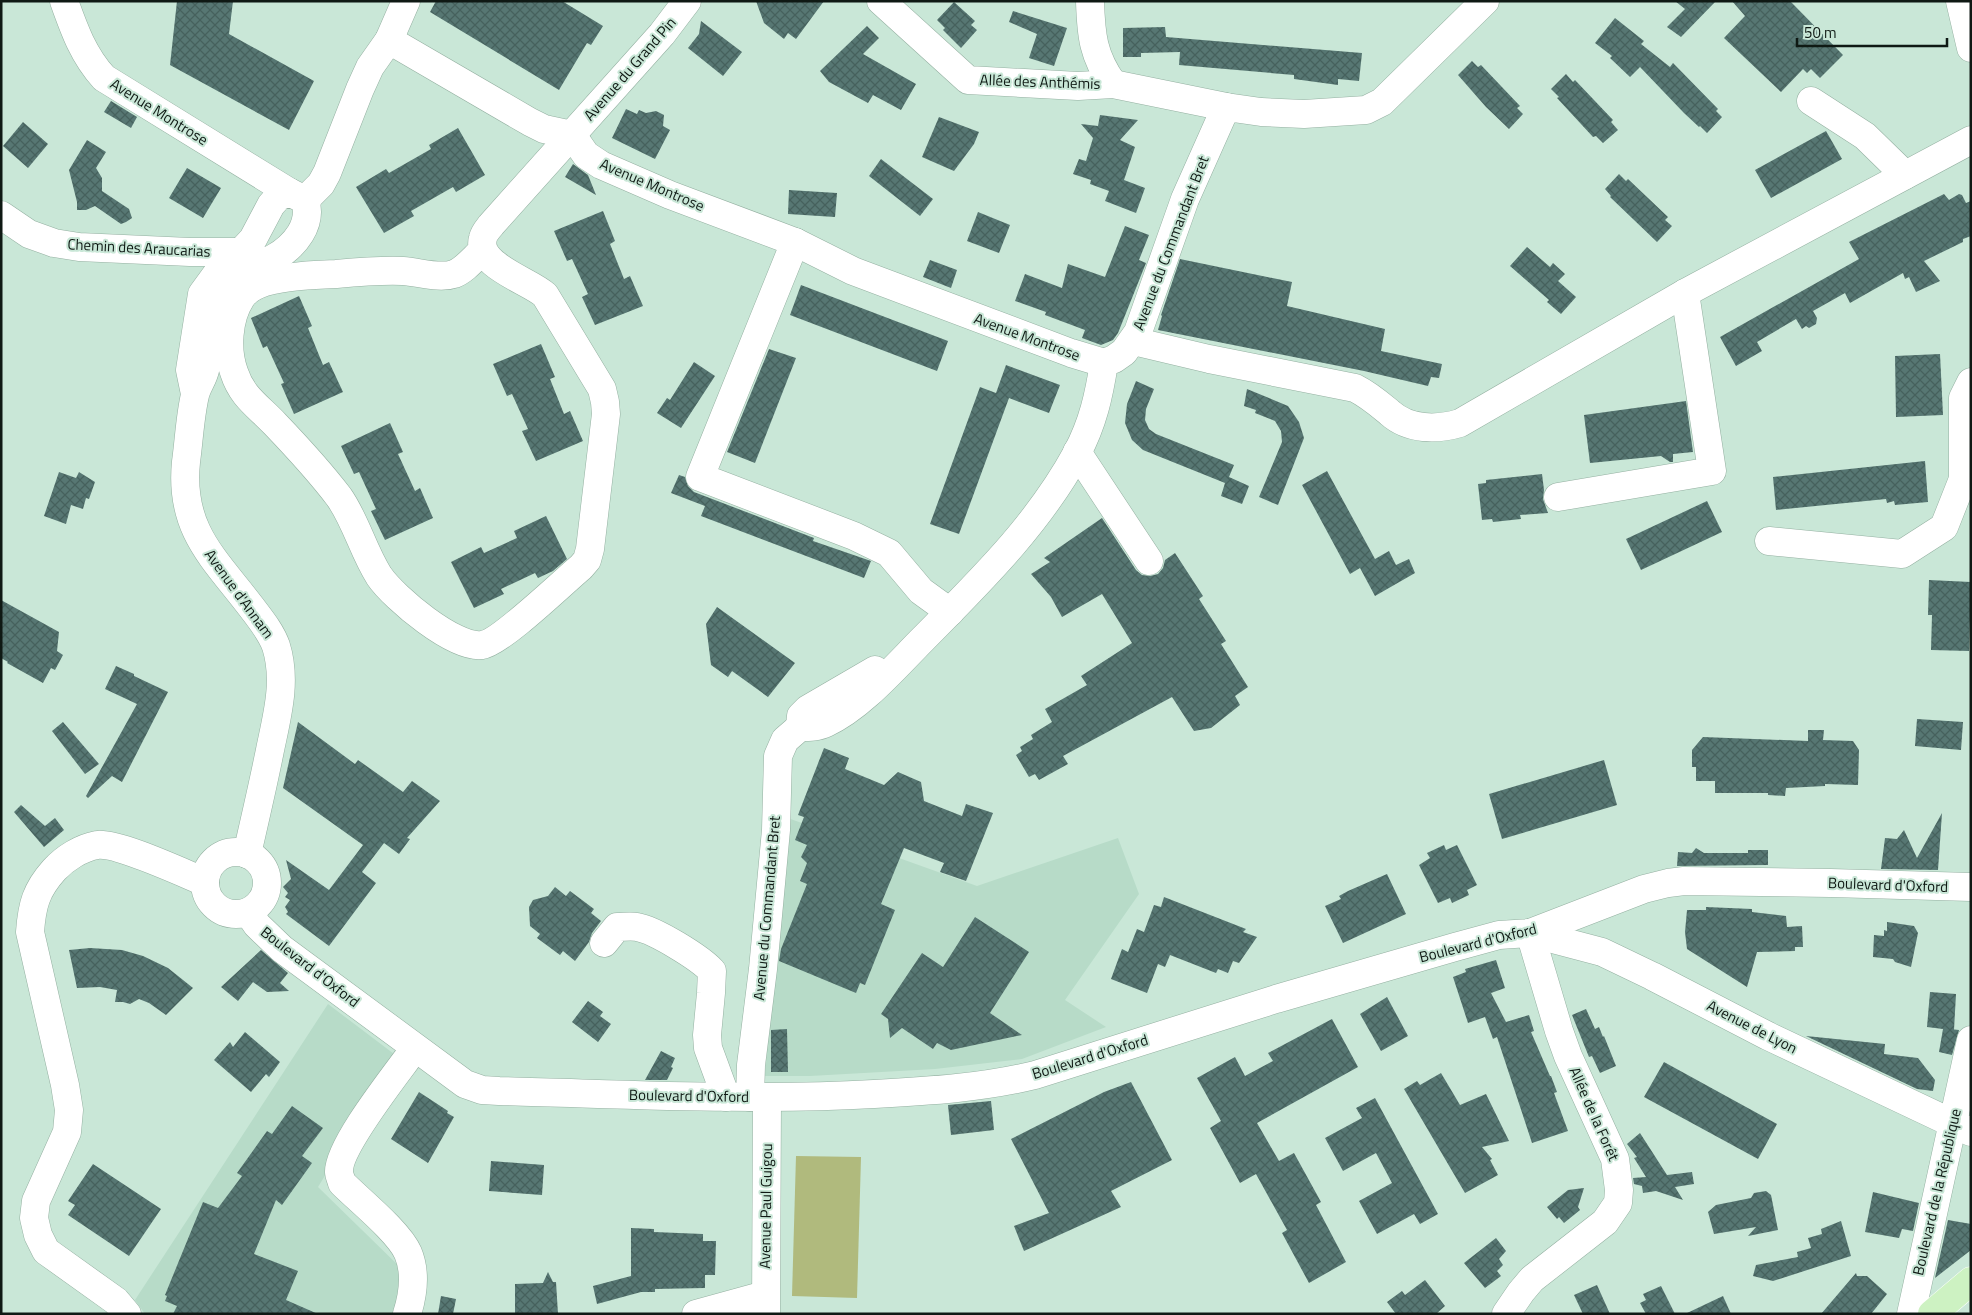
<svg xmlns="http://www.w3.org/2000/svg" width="1972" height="1315" viewBox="0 0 1972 1315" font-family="'Titillium Web',sans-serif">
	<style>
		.built { fill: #b7dbc8 }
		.green { fill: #b0ba7d }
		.building { fill: url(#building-cross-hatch) }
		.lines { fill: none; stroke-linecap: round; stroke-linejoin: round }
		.minor-casing { stroke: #94b0a1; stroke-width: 29 }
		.major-casing { stroke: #fff; stroke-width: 29 }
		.minor { stroke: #fff; stroke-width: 28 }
		.major { stroke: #cdf2c2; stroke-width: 28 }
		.labels { text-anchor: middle; stroke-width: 4; stroke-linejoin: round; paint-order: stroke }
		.street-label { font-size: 15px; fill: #0f1914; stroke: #c9e7d7 }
	</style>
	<defs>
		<pattern id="building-cross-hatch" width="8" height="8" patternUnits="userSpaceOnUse" patternTransform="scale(1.25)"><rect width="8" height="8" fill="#577773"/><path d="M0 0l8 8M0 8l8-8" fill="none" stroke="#46615d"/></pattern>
	</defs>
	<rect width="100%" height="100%" fill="#c9e7d7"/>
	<!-- built -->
	<g class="built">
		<polygon points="785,817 977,886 1118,838 1139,894 1065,1000 1106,1027 1022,1059 935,1069 810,1076 765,1076"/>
		<polygon points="328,1004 398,1057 318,1187 404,1271 400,1314 145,1314 135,1300"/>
	</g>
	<!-- green -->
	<polygon class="green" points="796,1156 861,1157 857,1298 792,1296"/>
	<!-- building -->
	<g class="building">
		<polygon points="177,1 233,1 229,34 314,81 289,130 170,65"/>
		<polygon points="436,1 562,1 603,26 591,45 587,43 559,90 430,12"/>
		<polygon points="756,1 824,1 796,39 788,33 784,39 764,23"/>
		<polygon points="1675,1 1716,1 1681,37 1667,27 1685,9"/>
		<polygon points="1732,1 1790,1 1843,55 1820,78 1811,69 1807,73 1803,69 1781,92 1724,38 1745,16"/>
		<polygon points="954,2 975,21 971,25 977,30 961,48 943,30 945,28 937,20"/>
		<polygon points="1013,11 1067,28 1054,66 1029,58 1037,34 1009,22"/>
		<polygon points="1615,18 1644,41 1641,44 1670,67 1673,63 1718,109 1716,111 1722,117 1707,133 1700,126 1699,127 1684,113 1640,67 1630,77 1610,58 1612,56 1595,43"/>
		<polygon points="701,21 742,52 723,76 688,48 699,34"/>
		<polygon points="867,26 879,38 863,54 916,84 901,110 873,95 868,103 829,82 820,71"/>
		<polygon points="1165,27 1166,37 1362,53 1359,81 1338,79 1338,85 1294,79 1294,75 1179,65 1180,52 1141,53 1141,57 1123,57 1123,28"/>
		<polygon points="1472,61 1478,67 1481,65 1520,106 1517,108 1523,114 1509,129 1486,107 1458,75"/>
		<polygon points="1566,74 1573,82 1575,80 1613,120 1611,122 1618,130 1603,143 1596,136 1593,137 1557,98 1559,97 1551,89"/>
		<polygon points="111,101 137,117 131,128 104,112"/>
		<polygon points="626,109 637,114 639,110 646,113 656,111 664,115 663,126 670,130 655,159 612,138"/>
		<polygon points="1100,115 1138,120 1120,140 1135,147 1124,180 1145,188 1136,213 1105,201 1109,191 1090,184 1091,180 1073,174 1079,159 1086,161 1093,138 1081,124 1098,126"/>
		<polygon points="939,117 979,132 974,144 954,171 922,157"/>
		<polygon points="23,122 48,144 28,168 3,146"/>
		<polygon points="458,128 485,175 456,192 453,187 411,211 414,216 384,233 356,187 386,169 389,173 431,149 429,145"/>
		<polygon points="1826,131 1842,159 1771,198 1755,170"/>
		<polygon points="87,140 106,152 96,168 102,178 102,191 129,209 132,218 126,222 121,224 95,206 86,210 77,210 77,202 69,170"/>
		<polygon points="881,159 933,199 920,216 869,176"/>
		<polygon points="573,164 588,175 596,195 565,177"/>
		<polygon points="187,168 221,188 203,218 169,198"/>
		<polygon points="1619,174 1626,181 1628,179 1668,217 1665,220 1672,226 1657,242 1610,197 1611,196 1605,189"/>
		<polygon points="789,190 837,193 835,217 788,214"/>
		<polygon points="1944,194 1949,200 1959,194 1962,195 1966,203 1971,201 1971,236 1963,239 1963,242 1924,261 1940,281 1916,292 1909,277 1905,279 1903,273 1850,303 1845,293 1813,311 1817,318 1816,324 1809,328 1806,326 1802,329 1796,319 1757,342 1762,351 1736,366 1720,337 1859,259 1849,242"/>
		<polygon points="603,211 615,241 610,244 624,279 630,276 643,306 595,325 582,297 588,294 572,259 567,261 554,231"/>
		<polygon points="978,212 1010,225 999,253 967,241"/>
		<polygon points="1125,226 1149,235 1139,260 1146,263 1118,333 1113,340 1101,345 1082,338 1085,330 1045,315 1046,312 1015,301 1025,274 1062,288 1068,264 1105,277"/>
		<polygon points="1527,247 1550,267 1553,263 1565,274 1558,281 1576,297 1561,314 1547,302 1549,300 1510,266"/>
		<polygon points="1180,259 1292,282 1287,306 1385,329 1381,351 1442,364 1439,378 1431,377 1428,386 1364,371 1158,330 1162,316 1161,315"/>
		<polygon points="930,260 957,270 951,288 923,277"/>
		<polygon points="801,285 948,341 937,371 790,315"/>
		<polygon points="299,296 312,326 308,328 323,365 329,362 343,392 294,414 281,384 284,383 267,346 263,348 251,318"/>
		<polygon points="541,344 555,377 550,379 564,414 570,411 583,441 536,461 522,431 528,429 512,394 507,396 493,364"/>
		<polygon points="769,349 796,358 755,463 727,452"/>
		<polygon points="1940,354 1943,415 1896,417 1895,356"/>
		<polygon points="694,362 715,376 681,428 657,413 667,398 670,400"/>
		<polygon points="1006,365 1060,385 1049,413 1009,398 959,534 930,524 980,387 996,393"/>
		<polygon points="1136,381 1154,389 1146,409 1145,420 1149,429 1156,434 1234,465 1229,477 1249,486 1242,504 1221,496 1225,483 1143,450 1132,440 1125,423 1127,404"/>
		<polygon points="1247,389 1288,406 1299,422 1304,438 1278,505 1259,497 1282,442 1281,431 1275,421 1255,413 1256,410 1244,406"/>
		<polygon points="1686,401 1693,452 1673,454 1673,462 1670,462 1661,456 1590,463 1584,415"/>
		<polygon points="390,423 403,452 398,454 415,491 420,488 433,518 385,540 371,511 376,509 359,472 354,474 341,446"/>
		<polygon points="1925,461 1928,502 1895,505 1894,501 1887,503 1886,499 1776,510 1773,477"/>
		<polygon points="1327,471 1375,559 1389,551 1396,565 1409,559 1415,573 1375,596 1360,568 1350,574 1302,485"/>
		<polygon points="59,472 76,478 79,472 95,482 89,499 86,498 83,509 71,505 66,524 44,516"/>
		<polygon points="1542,474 1544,490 1543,499 1548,513 1520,515 1521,519 1493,522 1492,519 1482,520 1478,484 1486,483 1486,480"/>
		<polygon points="679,475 685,477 688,486 694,492 814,538 813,541 871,561 864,578 701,516 705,506 671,493"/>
		<polygon points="1707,501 1722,532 1641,570 1626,539"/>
		<polygon points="546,516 567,559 553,571 538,578 535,573 501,589 504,594 474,608 451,562 481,547 484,553 517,538 514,531"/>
		<polygon points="1102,518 1136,570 1142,575 1150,576 1158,574 1163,568 1165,560 1175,553 1203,596 1199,599 1226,641 1221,644 1248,687 1235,696 1240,705 1211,728 1194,731 1172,697 1063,756 1068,764 1039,780 1035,774 1029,777 1016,755 1022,751 1020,747 1033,739 1031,735 1052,722 1045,709 1087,685 1081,676 1132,643 1102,594 1062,617 1051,597 1031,574 1050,562 1044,558"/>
		<polygon points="1929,580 1971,582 1969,651 1931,650 1932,615 1928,615"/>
		<polygon points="1,600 59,632 57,651 63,655 55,670 51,668 43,683 7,663 8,662 1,658"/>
		<polygon points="717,607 795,663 768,697 732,671 728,677 711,665 706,624"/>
		<polygon points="116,666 134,674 134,676 168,692 122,782 112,776 88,798 86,796 137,704 105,689"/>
		<polygon points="1917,719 1963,722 1961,750 1915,746"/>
		<polygon points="63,722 99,764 85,774 52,731"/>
		<polygon points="298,722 355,764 358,760 403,792 412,781 440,801 407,838 410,839 399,854 384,843 362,872 376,883 329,946 286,914 288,912 285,907 290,900 285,897 288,893 283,887 291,879 286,860 329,890 363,845 283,788"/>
		<polygon points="1808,730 1824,730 1823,740 1853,741 1859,750 1858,785 1825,784 1825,786 1786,788 1785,796 1768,795 1768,793 1715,793 1715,781 1696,781 1696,767 1692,767 1692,750 1703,737 1808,741"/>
		<polygon points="824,748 849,758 845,769 884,785 898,772 921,782 924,801 962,816 966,804 993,813 966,881 940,872 944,863 904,848 881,904 895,910 865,985 860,983 856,993 779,961 781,949 807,884 800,881 807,863 801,857 807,845 795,840 804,817 798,815"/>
		<polygon points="1604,760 1617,805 1502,839 1489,794"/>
		<polygon points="21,805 45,826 55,818 64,830 44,847 14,812"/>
		<polygon points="1942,813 1938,870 1881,869 1885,838 1897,839 1904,830 1917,858"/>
		<polygon points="1444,845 1446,850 1457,845 1477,885 1467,890 1469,895 1452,903 1450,898 1438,903 1419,865 1430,858 1427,853"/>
		<polygon points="1696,848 1704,853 1748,853 1748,850 1768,850 1768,865 1677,866 1678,852 1692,853"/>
		<polygon points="1387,874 1406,914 1343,943 1325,906 1341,899 1339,896 1348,891"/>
		<polygon points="555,887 566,896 570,891 594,909 591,913 601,921 592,933 589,942 575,961 563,951 560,955 537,938 540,934 530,926 529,907 533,900 548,896"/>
		<polygon points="1164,897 1246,929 1243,932 1257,937 1239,963 1233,961 1228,973 1218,969 1216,973 1170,955 1165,967 1158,964 1147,993 1111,979 1122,949 1128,952 1137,929 1144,932 1154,905 1161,907"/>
		<polygon points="1706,907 1752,909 1752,912 1786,916 1787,927 1802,926 1803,947 1795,947 1795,951 1757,952 1747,987 1687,949 1685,932 1687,910 1706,910"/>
		<polygon points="975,917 1029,952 990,1013 1022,1035 951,1050 937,1043 933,1049 902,1028 890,1038 888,1019 881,1014 922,953 943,967"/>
		<polygon points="1887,922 1914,926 1918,933 1911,967 1895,962 1893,959 1873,957 1874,935 1884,936 1884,930 1887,931"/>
		<polygon points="90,948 122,950 143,956 168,968 193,988 166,1015 149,1003 139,999 130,1004 123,1002 115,1002 117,990 100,987 77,988 69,950"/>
		<polygon points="261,950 288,973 280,983 289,991 267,992 253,982 238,1001 221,987"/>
		<polygon points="1496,960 1505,988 1491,993 1506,1022 1529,1015 1534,1031 1531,1032 1550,1076 1551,1076 1557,1092 1554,1093 1568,1131 1532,1143 1497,1037 1493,1039 1485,1017 1468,1023 1453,977 1466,972 1465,969"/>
		<polygon points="1930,992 1956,994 1954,1030 1950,1029 1959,1030 1952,1055 1939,1052 1943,1029 1927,1027"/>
		<polygon points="1387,997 1408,1036 1381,1051 1360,1014"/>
		<polygon points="588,1001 603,1012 600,1016 611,1024 598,1042 572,1022"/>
		<polygon points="1586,1009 1595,1029 1599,1027 1603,1037 1604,1036 1616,1066 1600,1073 1592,1056 1589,1057 1572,1015"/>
		<polygon points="1332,1019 1358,1067 1257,1123 1279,1161 1294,1153 1321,1202 1316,1205 1346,1262 1309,1283 1282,1233 1287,1230 1256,1174 1240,1183 1210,1128 1221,1121 1197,1078 1235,1057 1245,1076 1273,1061 1268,1053"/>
		<polygon points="787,1029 788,1072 771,1072 771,1030"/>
		<polygon points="245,1032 280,1062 269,1077 266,1074 251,1092 214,1060 230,1042 233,1047"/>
		<polygon points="1806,1036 1885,1044 1884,1054 1918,1058 1935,1080 1933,1091 1917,1089"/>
		<polygon points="661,1051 675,1058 671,1067 673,1068 667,1080 645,1080"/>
		<polygon points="1664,1062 1777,1124 1758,1159 1644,1097"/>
		<polygon points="1441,1073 1460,1105 1486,1094 1509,1141 1482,1147 1492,1159 1490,1160 1498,1175 1465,1193 1404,1089 1417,1081 1420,1085"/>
		<polygon points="1131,1082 1172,1160 1111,1191 1121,1207 1024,1251 1014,1226 1049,1213 1011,1139 1104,1092"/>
		<polygon points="419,1092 448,1111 447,1113 454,1117 428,1163 391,1139"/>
		<polygon points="1375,1098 1438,1214 1420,1224 1414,1214 1377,1234 1359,1201 1392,1183 1376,1153 1343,1171 1325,1138 1362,1118 1356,1108"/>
		<polygon points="991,1101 994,1130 951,1135 948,1105"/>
		<polygon points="292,1106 323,1128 302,1156 312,1163 282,1205 276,1200 254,1254 298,1271 286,1300 318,1314 173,1314 177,1306 165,1301 167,1296 165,1295 203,1202 218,1208 242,1176 237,1173 267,1131 272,1134"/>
		<polygon points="1640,1133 1667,1175 1692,1172 1694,1184 1675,1187 1683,1200 1656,1191 1643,1193 1642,1186 1634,1184 1633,1178 1646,1177 1634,1158 1637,1157 1627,1144"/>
		<polygon points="491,1161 544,1165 542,1195 489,1191"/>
		<polygon points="93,1164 161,1209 129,1256 68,1215 75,1205 68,1201"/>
		<polygon points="1584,1188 1578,1207 1580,1210 1564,1223 1559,1217 1557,1219 1547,1207 1568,1190"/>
		<polygon points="1766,1191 1771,1195 1778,1230 1748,1236 1756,1227 1714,1234 1708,1212 1716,1205 1751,1198 1754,1193"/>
		<polygon points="1873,1192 1919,1203 1913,1231 1902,1229 1899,1238 1865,1232"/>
		<polygon points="1948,1220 1971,1224 1971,1250 1935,1278"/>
		<polygon points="1841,1221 1851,1256 1773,1281 1753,1276 1756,1265 1798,1257 1797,1252 1811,1248 1808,1238 1822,1234 1821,1229"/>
		<polygon points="631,1228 654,1229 654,1232 703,1234 703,1241 716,1241 715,1275 705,1275 705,1288 655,1289 655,1292 641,1292 597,1304 593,1286 631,1276"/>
		<polygon points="1496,1238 1506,1251 1499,1259 1503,1265 1497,1271 1501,1276 1485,1288 1464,1263"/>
		<polygon points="548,1272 553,1282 556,1282 558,1314 515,1314 515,1284 543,1283"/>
		<polygon points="1856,1273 1857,1276 1867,1276 1887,1294 1871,1314 1821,1314"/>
		<polygon points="1425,1280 1445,1306 1436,1314 1396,1314 1387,1302 1402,1291 1405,1295"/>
		<polygon points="1597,1285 1610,1314 1583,1314 1574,1295"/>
		<polygon points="1661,1286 1675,1314 1646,1314 1640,1303 1646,1300 1643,1294"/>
		<polygon points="441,1296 456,1299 453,1314 438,1314"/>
		<polygon points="1723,1296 1731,1314 1685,1314"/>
	</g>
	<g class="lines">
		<defs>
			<g id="minor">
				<path d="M64,1C74,29 83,55 104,78L289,192"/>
				<polyline points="881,1 968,80 1078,86 1113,84 1226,107"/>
				<path d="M1090,1C1091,35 1093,56 1113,84"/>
				<polyline points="1960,1 1971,48"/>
				<polyline points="389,40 530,122 544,129 572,135 586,155 601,165 670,195 795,242 853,271 1071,353 1104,363"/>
				<polyline points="1811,101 1865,136 1905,175"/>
				<polyline points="305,200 321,184 327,173 360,89 370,67 389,40 406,1"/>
				<polyline points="1,215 29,234 54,243 79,247 190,252 247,252"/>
				<polyline points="795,242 700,477 854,536 889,553 921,591 950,612"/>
				<path d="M483,250C474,258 465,270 454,274C439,279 419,272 403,271C381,270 358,272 336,274C312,275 288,276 265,282C256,285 246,290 241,298C228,318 226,350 234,372C242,397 258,406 275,424C297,447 320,472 339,497C356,521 363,551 379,576C394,598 455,649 482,645C500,643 563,582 581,567L587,560L590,549L606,414L605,402L602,389L545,295C530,281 475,265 483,238C484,233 488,229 491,225L662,34L687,1"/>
				<path d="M1133,341L1209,359L1355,388C1369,395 1378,403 1390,413C1409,430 1437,430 1460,423L1685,293L1971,140"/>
				<path d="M195,394L190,370L202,294L221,268L241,252L253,239L271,205L278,197L289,192L305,200C313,224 295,246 274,258C256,268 237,272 225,290C209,313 212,344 205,370C203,379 197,386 195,395C190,416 189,440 186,462C179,530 215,559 252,608C261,620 271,632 276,646C287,681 277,716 270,750C263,785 255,819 247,854"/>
				<polyline points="1077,452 1149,561"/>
				<polyline points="1558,497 1712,471 1685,293"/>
				<polyline points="1769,541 1902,554 1944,527 1963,479 1963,398 1971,382"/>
				<polyline points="800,727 801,716 808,709 875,670"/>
				<circle cx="236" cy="883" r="31"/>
				<path d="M248,912L257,925L282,949L465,1084L482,1090L499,1091C624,1094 749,1101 874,1094C928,1091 982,1088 1035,1075L1276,999L1455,947L1499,935L1530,933L1644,889L1668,883L1684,881L1831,883L1971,887"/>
				<polyline points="1530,933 1602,952 1652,976 1768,1036 1971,1132"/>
				<path d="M604,943L617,927C623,927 631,926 637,927C655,930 700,958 712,971L711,993L707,1035L708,1048L726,1097"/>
				<path d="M750,1097L751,1065L763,969L776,830L778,756L785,740L800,727C809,727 818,727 826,723C861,707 896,666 923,639C980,581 1038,525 1077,453C1093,423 1099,395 1104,363L1114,359L1124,352L1138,332L1185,199L1226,107L1261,112L1304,114L1366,110L1382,102L1485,1"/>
				<path d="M127,1314L116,1301L46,1251L38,1235L34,1218L36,1201L67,1132L69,1110L65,1085L30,932C32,905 36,890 54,870C65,858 81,848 97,845C117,842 183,873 205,882"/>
				<path d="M407,1314C413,1295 416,1272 408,1253C399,1232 359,1200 342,1183C341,1179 339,1175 339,1172C338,1146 398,1072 415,1048"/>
				<polyline points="696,1314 765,1295"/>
				<polyline points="766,1314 767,1098"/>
				<polyline points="1506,1314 1521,1292 1532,1279 1605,1222 1618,1203 1619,1190 1615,1159 1568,1056 1559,1031 1530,933"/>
				<polyline points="1911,1314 1971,1040"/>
			</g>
			<polyline id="major" points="1932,1314 1971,1281"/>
		</defs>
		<!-- minor casing -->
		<use href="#minor" class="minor-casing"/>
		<!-- major casing -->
		<use href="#major" class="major-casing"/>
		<!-- minor -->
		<use href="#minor" class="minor"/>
		<!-- major -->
		<use href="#major" class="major"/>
	</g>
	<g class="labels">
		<!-- street labels -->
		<g class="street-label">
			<text transform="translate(630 69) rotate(-49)" y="5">Avenue du Grand Pin</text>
			<text transform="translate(1040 82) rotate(2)" y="5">Allée des Anthémis</text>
			<text transform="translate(159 112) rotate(32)" y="5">Avenue Montrose</text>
			<text transform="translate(652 185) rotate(23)" y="5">Avenue Montrose</text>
			<text transform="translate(1171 243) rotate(-69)" y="5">Avenue du Commandant Bret</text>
			<text transform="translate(139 248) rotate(3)" y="5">Chemin des Araucarias</text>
			<text transform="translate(1027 337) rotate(20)" y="5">Avenue Montrose</text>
			<text transform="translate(239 594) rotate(54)" y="5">Avenue d'Annam</text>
			<text transform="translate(1888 885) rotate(2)" y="5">Boulevard d'Oxford</text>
			<text transform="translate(767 908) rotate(-85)" y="5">Avenue du Commandant Bret</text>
			<text transform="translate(1478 943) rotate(-14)" y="5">Boulevard d'Oxford</text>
			<text transform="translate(310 967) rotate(38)" y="5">Boulevard d'Oxford</text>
			<text transform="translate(1752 1027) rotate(27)" y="5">Avenue de Lyon</text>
			<text transform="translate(1090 1057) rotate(-17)" y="5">Boulevard d'Oxford</text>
			<text transform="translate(689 1096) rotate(1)" y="5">Boulevard d'Oxford</text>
			<text transform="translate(1594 1114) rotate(66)" y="5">Allée de la Forêt</text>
			<text transform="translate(1937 1192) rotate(-77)" y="5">Boulevard de la République</text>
			<text transform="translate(766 1206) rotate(-89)" y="5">Avenue Paul Guigou</text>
		</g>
	</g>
	<!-- border -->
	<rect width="1972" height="1315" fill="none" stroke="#0f1914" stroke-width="5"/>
	<!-- scale -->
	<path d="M1797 38v8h150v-8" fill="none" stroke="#0f1914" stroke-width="2.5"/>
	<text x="1804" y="38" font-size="15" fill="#0f1914" stroke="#c9e7d7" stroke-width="4" paint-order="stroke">50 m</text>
</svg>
